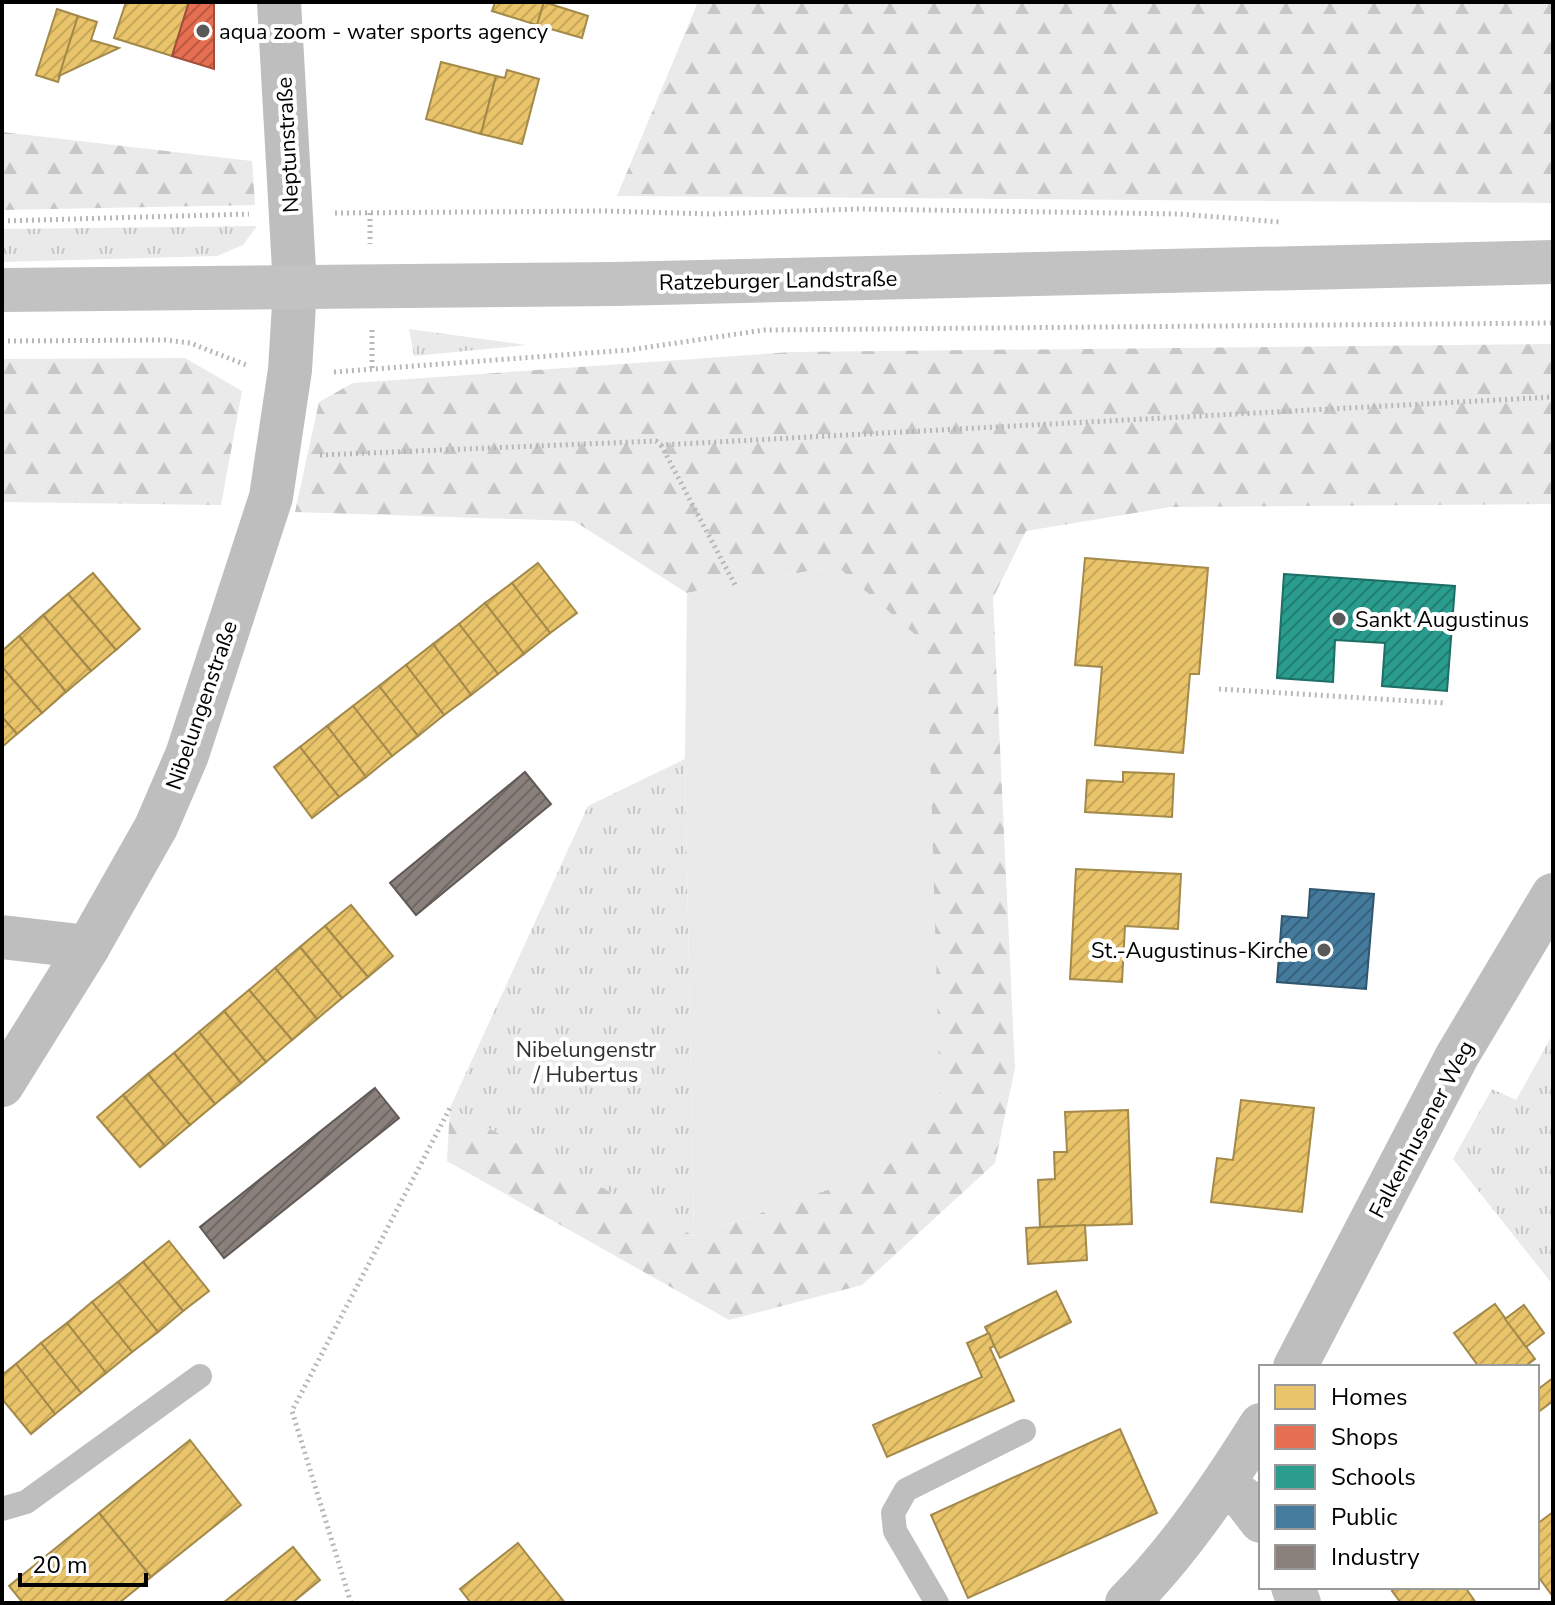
<svg xmlns="http://www.w3.org/2000/svg" width="1555" height="1605" viewBox="0 0 1555 1605" font-family="'Nunito Sans',sans-serif">
	<style>
		.grass { fill: url(#grass-tufts) }
		.forest { fill: url(#forest-firs) }
		.pitch { fill: #eaeaea }
		.homes { fill: url(#homes-hatch); stroke: #a3894a; stroke-width: 2 }
		.shops { fill: url(#shops-hatch); stroke: #a24e39; stroke-width: 2 }
		.schools { fill: url(#schools-hatch); stroke: #1d6e64; stroke-width: 2 }
		.public { fill: url(#public-hatch); stroke: #30566e; stroke-width: 2 }
		.industry { fill: url(#industry-hatch); stroke: #615a57; stroke-width: 2 }
		.lines { fill: none; stroke-linecap: round; stroke-linejoin: round }
		.path { stroke: #b8b8b8; stroke-width: 5; stroke-dasharray: 2 4; stroke-linecap: butt }
		.service { stroke: #bebebe; stroke-width: 24 }
		.minor { stroke: #bebebe; stroke-width: 44 }
		.secondary { stroke: #c2c2c2; stroke-width: 44 }
		.poi-dot { fill: #595959; stroke: #fff; stroke-width: 3 }
		.labels { text-anchor: middle; stroke-width: 8; stroke-linejoin: round; paint-order: stroke }
		.poi-label { font-size: 22px; fill: #000; stroke: #fff; text-anchor: start }
		.street-label { font-size: 22px; fill: #000; stroke: #fff }
		.park-label { font-size: 22px; fill: #303030; stroke: #fff }
	</style>
	<defs>
		<pattern id="grass-tufts" width="24" height="20" patternUnits="userSpaceOnUse" patternTransform="scale(2)"><rect width="24" height="20" fill="#eaeaea"/><path d="M3 7l-1-3M5 7V3M7 7l1-3M15 17l-1-3M17 17v-4M19 17l1-3" fill="none" stroke="#c7c7c7"/></pattern>
		<pattern id="forest-firs" width="22" height="20" patternUnits="userSpaceOnUse" patternTransform="scale(2)"><rect width="22" height="20" fill="#eaeaea"/><path d="M5 1l3.5 6h-7zM16 11l3.5 6h-7z" fill="#c7c7c7"/></pattern>
		<pattern id="homes-hatch" width="6" height="6" patternUnits="userSpaceOnUse" patternTransform="scale(2)"><rect width="6" height="6" fill="#e9c46a"/><path d="M-1 1l2-2M0 6l6-6M5 7l2-2" fill="none" stroke="#c6a75a"/></pattern>
		<pattern id="shops-hatch" width="6" height="6" patternUnits="userSpaceOnUse" patternTransform="scale(2)"><rect width="6" height="6" fill="#e76f51"/><path d="M-1 1l2-2M0 6l6-6M5 7l2-2" fill="none" stroke="#b95941"/></pattern>
		<pattern id="schools-hatch" width="6" height="6" patternUnits="userSpaceOnUse" patternTransform="scale(2)"><rect width="6" height="6" fill="#2a9d8f"/><path d="M-1 1l2-2M0 6l6-6M5 7l2-2" fill="none" stroke="#227e72"/></pattern>
		<pattern id="public-hatch" width="6" height="6" patternUnits="userSpaceOnUse" patternTransform="scale(2)"><rect width="6" height="6" fill="#457b9d"/><path d="M-1 1l2-2M0 6l6-6M5 7l2-2" fill="none" stroke="#37627e"/></pattern>
		<pattern id="industry-hatch" width="6" height="6" patternUnits="userSpaceOnUse" patternTransform="scale(2)"><rect width="6" height="6" fill="#8a817c"/><path d="M-1 1l2-2M0 6l6-6M5 7l2-2" fill="none" stroke="#6e6763"/></pattern>
	</defs>
	<rect width="100%" height="100%" fill="#fff"/>
	<!-- grass -->
	<g class="grass">
		<polygon points="257,226 243,245 217,256 2,262 2,229"/>
		<polygon points="409,329 527,345 414,356"/>
		<polygon points="685,759 694,1236 450,1108 588,806"/>
		<polygon points="1553,1034 1553,1285 1453,1159 1492,1089 1516,1100"/>
	</g>
	<!-- forest -->
	<g class="forest">
		<polygon points="698,2 1553,2 1553,203 617,196"/>
		<polygon points="2,132 252,161 255,205 2,210"/>
		<polygon points="1553,344 1553,504 1171,507 1026,531 993,598 1015,1068 995,1163 862,1285 729,1320 447,1161 450,1108 694,1236 885,1170 837,566 687,593 574,521 295,512 319,402 353,383 792,352"/>
		<polygon points="185,358 242,391 221,505 2,502 2,359"/>
	</g>
	<!-- pitch -->
	<polygon class="pitch" points="837,566 927,645 940,1099 885,1170 694,1236 685,759 687,593"/>
	<!-- homes -->
	<g class="homes">
		<polygon points="126,2 189,2 172,56 114,38"/>
		<polygon points="495,2 544,2 537,25 492,11"/>
		<polygon points="544,2 588,16 582,38 537,25"/>
		<polygon points="57,9 78,16 58,82 36,75"/>
		<polygon points="78,16 97,22 91,40 119,48 59,76"/>
		<polygon points="441,62 496,76 481,134 426,119"/>
		<polygon points="507,70 539,79 522,144 481,134 496,76 505,78"/>
		<polygon points="1085,558 1208,568 1199,674 1190,674 1183,753 1095,745 1102,667 1075,665"/>
		<polygon points="538,563 577,613 550,633 512,583"/>
		<polygon points="93,573 140,629 116,650 68,594"/>
		<polygon points="512,583 550,633 524,654 485,603"/>
		<polygon points="68,594 116,650 91,671 43,615"/>
		<polygon points="485,603 524,654 498,674 459,624"/>
		<polygon points="43,615 91,671 66,692 19,636"/>
		<polygon points="459,624 498,674 471,695 433,644"/>
		<polygon points="19,636 66,692 42,713 2,667 2,651"/>
		<polygon points="433,644 471,695 444,715 406,665"/>
		<polygon points="406,665 444,715 418,736 379,686"/>
		<polygon points="2,667 42,713 17,734 2,717"/>
		<polygon points="379,686 418,736 392,756 353,706"/>
		<polygon points="353,706 392,756 366,777 327,726"/>
		<polygon points="2,717 17,734 2,747"/>
		<polygon points="327,726 366,777 339,797 300,747"/>
		<polygon points="300,747 339,797 312,818 274,767"/>
		<polygon points="1123,772 1174,774 1172,817 1085,812 1087,780 1123,782"/>
		<polygon points="1076,869 1181,874 1178,929 1125,926 1122,982 1070,979"/>
		<polygon points="351,905 393,956 368,977 325,926"/>
		<polygon points="325,926 368,977 342,998 300,947"/>
		<polygon points="300,947 342,998 317,1019 275,968"/>
		<polygon points="275,968 317,1019 292,1040 249,990"/>
		<polygon points="249,990 292,1040 266,1062 224,1011"/>
		<polygon points="224,1011 266,1062 241,1083 199,1032"/>
		<polygon points="199,1032 241,1083 215,1104 174,1053"/>
		<polygon points="174,1053 215,1104 190,1125 148,1074"/>
		<polygon points="148,1074 190,1125 165,1146 123,1095"/>
		<polygon points="123,1095 165,1146 140,1167 97,1117"/>
		<polygon points="1241,1100 1314,1108 1302,1212 1211,1202 1217,1158 1233,1160"/>
		<polygon points="1128,1110 1132,1224 1040,1227 1038,1180 1055,1179 1054,1152 1067,1152 1065,1112"/>
		<polygon points="1085,1225 1087,1260 1028,1264 1026,1228"/>
		<polygon points="169,1241 209,1291 183,1311 143,1262"/>
		<polygon points="143,1262 183,1311 158,1332 118,1282"/>
		<polygon points="118,1282 158,1332 132,1352 92,1302"/>
		<polygon points="1056,1291 1071,1322 1000,1358 985,1327"/>
		<polygon points="92,1302 132,1352 106,1373 67,1323"/>
		<polygon points="1495,1304 1535,1359 1524,1367 1479,1367 1454,1333"/>
		<polygon points="1524,1305 1544,1333 1526,1347 1505,1319"/>
		<polygon points="67,1323 106,1373 81,1393 41,1343"/>
		<polygon points="989,1333 994,1346 990,1348 1014,1401 887,1457 873,1425 982,1377 967,1343"/>
		<polygon points="41,1343 81,1393 55,1414 16,1364"/>
		<polygon points="16,1364 55,1414 31,1434 2,1399 2,1375"/>
		<polygon points="1553,1378 1553,1401 1537,1413 1537,1390"/>
		<polygon points="1120,1429 1157,1513 968,1598 931,1515"/>
		<polygon points="190,1440 241,1505 151,1577 99,1513"/>
		<polygon points="1553,1512 1553,1593 1551,1594 1537,1575 1537,1524"/>
		<polygon points="99,1513 151,1577 119,1603 23,1603 9,1586"/>
		<polygon points="518,1543 565,1603 471,1603 460,1589"/>
		<polygon points="293,1547 320,1580 292,1603 223,1603"/>
		<polygon points="1398,1587 1465,1587 1476,1603 1401,1603 1392,1591"/>
	</g>
	<!-- shops -->
	<polygon class="shops" points="189,2 214,2 214,69 172,56"/>
	<!-- schools -->
	<polygon class="schools" points="1284,574 1455,586 1447,691 1382,686 1385,643 1335,640 1333,682 1277,678"/>
	<!-- public -->
	<polygon class="public" points="1310,889 1374,894 1366,989 1277,982 1282,916 1308,918"/>
	<!-- industry -->
	<g class="industry">
		<polygon points="525,772 551,804 416,915 390,883"/>
		<polygon points="375,1088 399,1118 224,1258 200,1227"/>
	</g>
	<g class="lines">
		<!-- path -->
		<g class="path">
			<polyline points="335,213 605,211 713,214 858,209 1180,214 1280,222"/>
			<polyline points="370,213 370,244"/>
			<polyline points="2,221 249,214"/>
			<polyline points="372,330 372,371"/>
			<polyline points="2,341 165,340 190,343 249,366"/>
			<polyline points="334,372 629,350 764,330 1553,323"/>
			<polyline points="661,445 735,585"/>
			<polyline points="320,455 656,441 661,445 1553,397"/>
			<polyline points="1219,689 1445,703"/>
			<polyline points="351,1603 292,1411 450,1108"/>
		</g>
		<!-- service -->
		<g class="service">
			<polyline points="2,1509 26,1502 200,1376"/>
			<polyline points="937,1603 895,1531 893,1513 906,1490 1024,1431"/>
		</g>
		<!-- minor -->
		<g class="minor">
			<polyline points="2,937 88,947"/>
			<polyline points="2,1085 88,947 156,827 187,755 271,497 290,370 295,288 279,2"/>
			<polyline points="1295,1367 1457,1056 1553,895"/>
			<polyline points="1223,1484 1245,1500 1261,1521"/>
			<polyline points="1293,1587 1299,1603"/>
			<path d="M1127,1603C1179,1551 1222,1487 1261,1425"/>
		</g>
		<!-- secondary -->
		<polyline class="secondary" points="2,290 615,284 1553,262"/>
	</g>
	<!-- markers -->
	<g class="poi-dot">
		<circle cx="203" cy="31" r="8"/>
		<circle cx="1339" cy="619" r="8"/>
		<circle cx="1324" cy="950" r="8"/>
	</g>
	<g class="labels">
		<!-- poi labels -->
		<g class="poi-label">
			<text x="219" y="39">aqua zoom - water sports agency</text>
			<text x="1355" y="627">Sankt Augustinus</text>
			<text x="1308" y="958" text-anchor="end">St.-Augustinus-Kirche</text>
		</g>
		<!-- street labels -->
		<g class="street-label">
			<text transform="translate(287 145) rotate(-93)" y="8">Neptunstraße</text>
			<text transform="translate(778 280) rotate(-1)" y="8">Ratzeburger Landstraße</text>
			<text transform="translate(201 705) rotate(-71)" y="8">Nibelungenstraße</text>
			<text transform="translate(1421 1129) rotate(-62)" y="8">Falkenhusener Weg</text>
		</g>
		<!-- park labels -->
		<g class="park-label">
			<text x="586" y="1057">Nibelungenstr<tspan x="586" dy="25">/ Hubertus</tspan></text>
		</g>
	</g>
	<!-- border -->
	<rect width="1555" height="1605" fill="none" stroke="#000000" stroke-width="8"/>
	<!-- legend -->
	<rect x="1259" y="1365" width="280" height="224" fill="#ffffff" stroke="#999999" stroke-width="2"/>
	<rect x="1275" y="1385" width="40" height="24" fill="#e9c46a" stroke="#999999" stroke-width="2"/>
	<text x="1331" y="1405" font-size="24" fill="#000000">Homes</text>
	<rect x="1275" y="1425" width="40" height="24" fill="#e76f51" stroke="#999999" stroke-width="2"/>
	<text x="1331" y="1445" font-size="24" fill="#000000">Shops</text>
	<rect x="1275" y="1465" width="40" height="24" fill="#2a9d8f" stroke="#999999" stroke-width="2"/>
	<text x="1331" y="1485" font-size="24" fill="#000000">Schools</text>
	<rect x="1275" y="1505" width="40" height="24" fill="#457b9d" stroke="#999999" stroke-width="2"/>
	<text x="1331" y="1525" font-size="24" fill="#000000">Public</text>
	<rect x="1275" y="1545" width="40" height="24" fill="#8a817c" stroke="#999999" stroke-width="2"/>
	<text x="1331" y="1565" font-size="24" fill="#000000">Industry</text>
	<!-- scale -->
	<path d="M20 1573v12h126v-12" fill="none" stroke="#000000" stroke-width="4"/>
	<text x="32" y="1573" font-size="24" fill="#000000" stroke="#ffffff" stroke-width="6" paint-order="stroke">20 m</text>
</svg>
